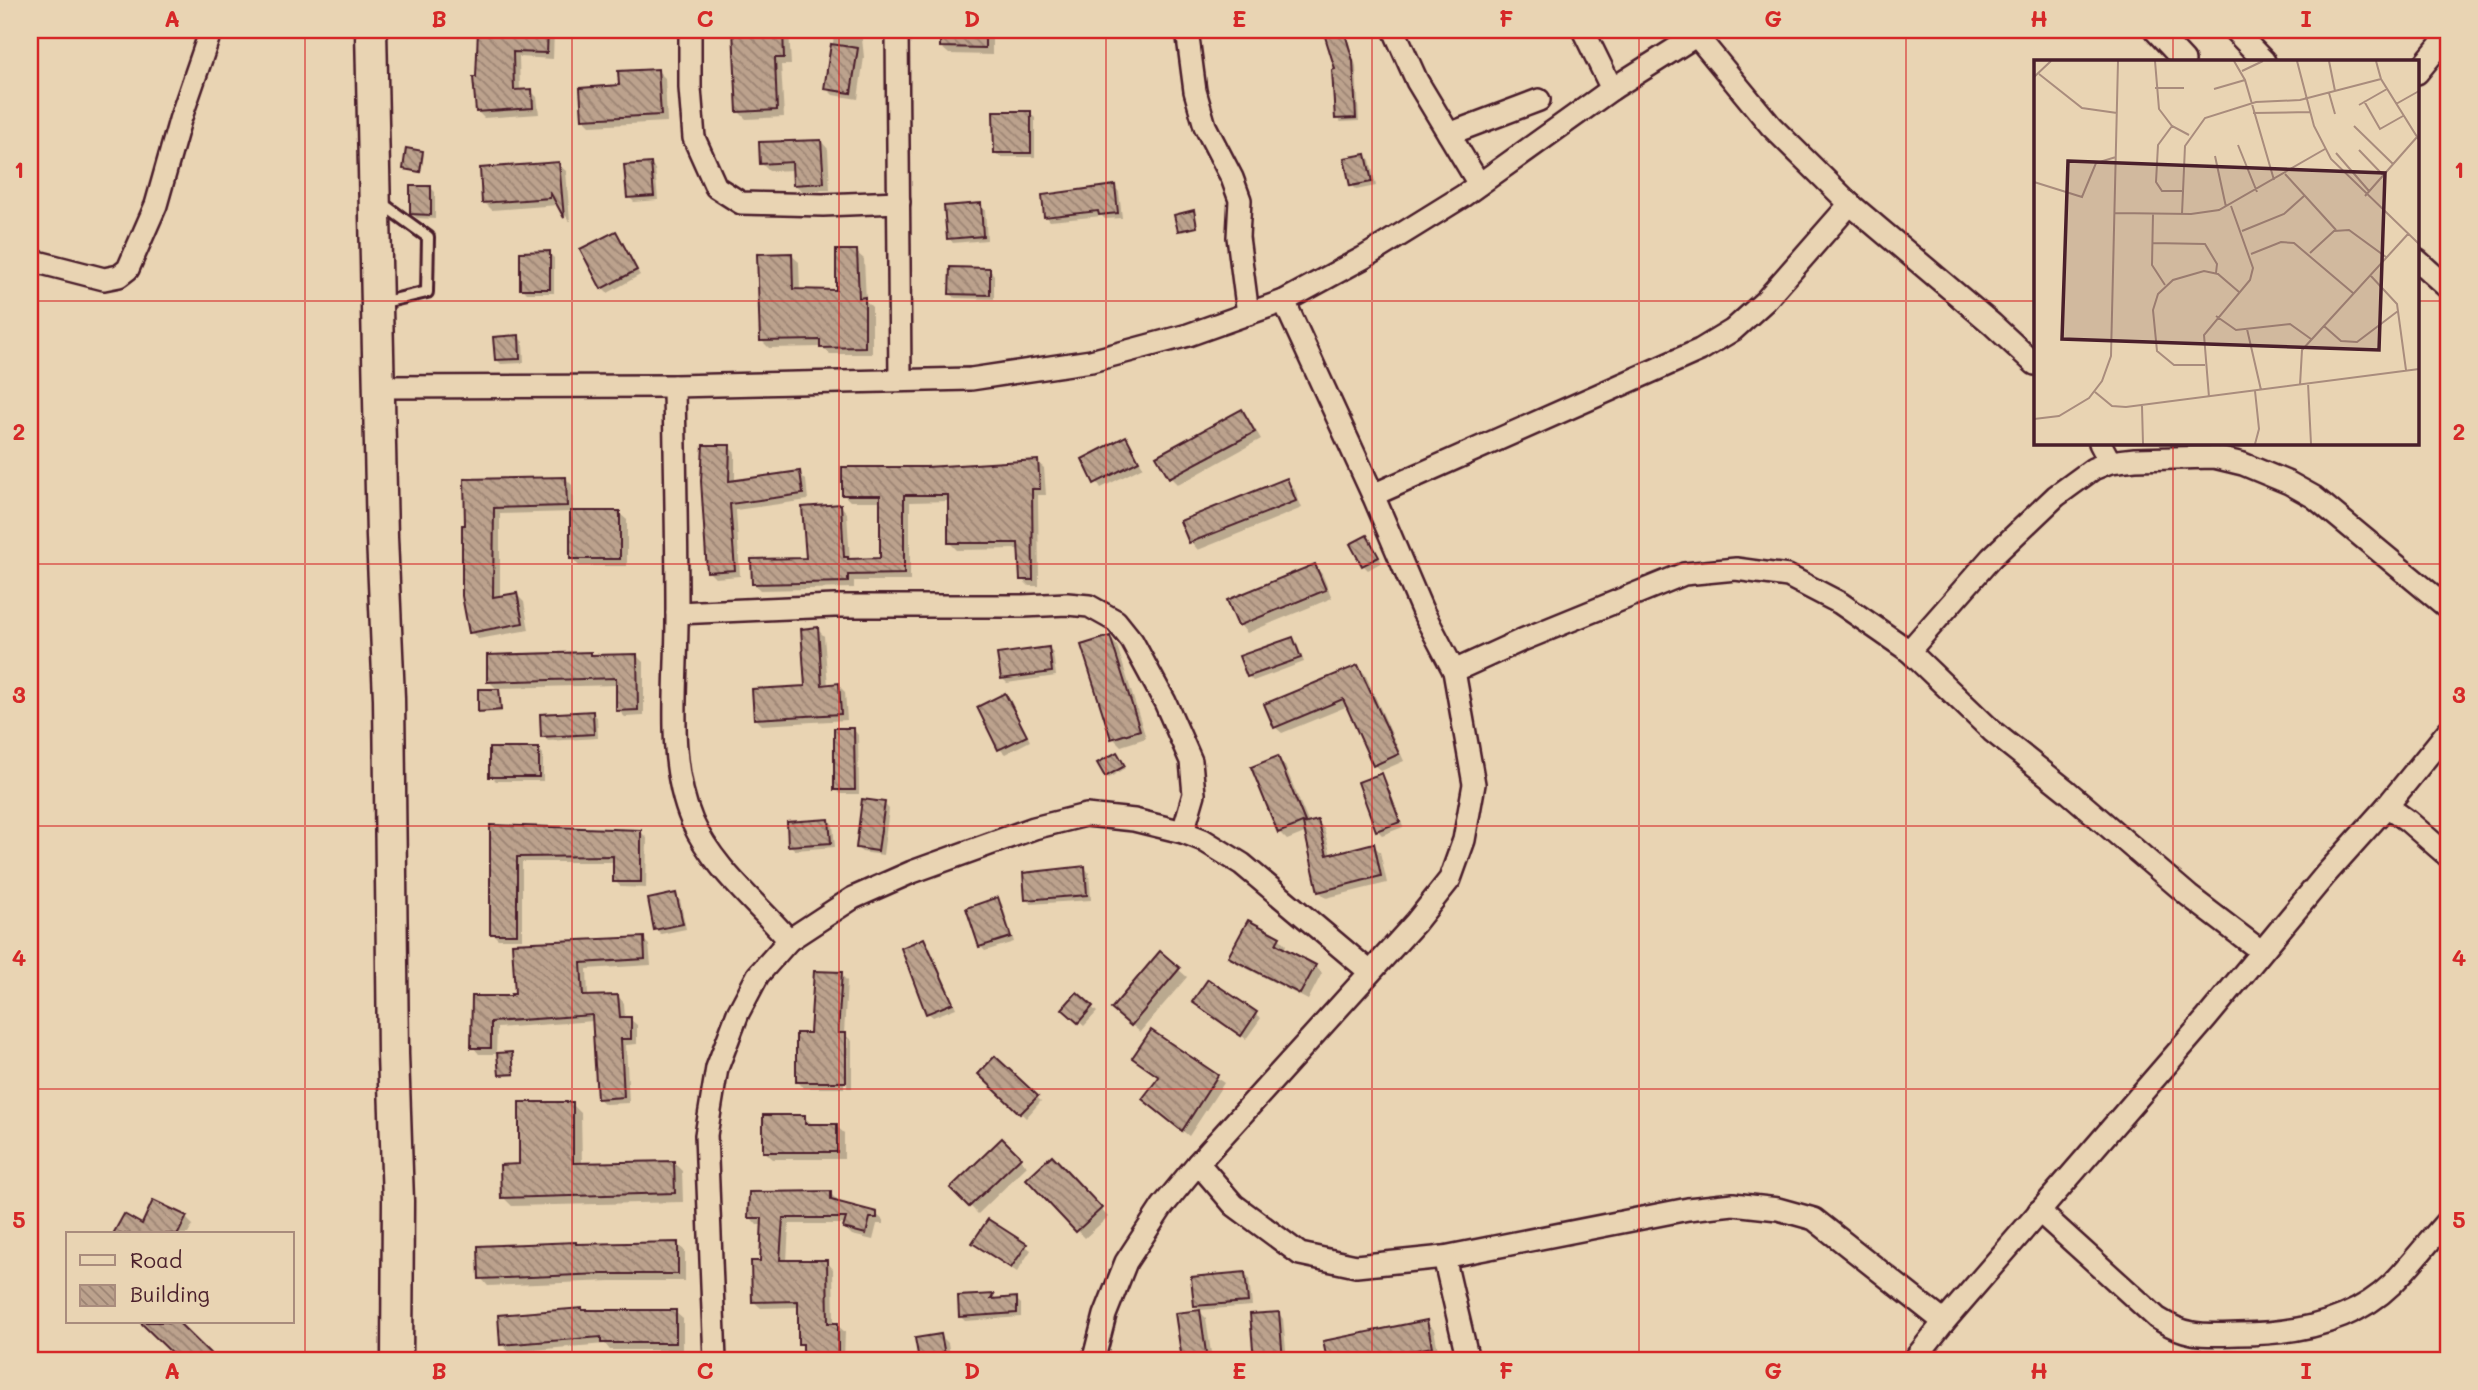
<svg xmlns="http://www.w3.org/2000/svg" width="2478" height="1390" viewBox="0 0 2478 1390" font-family="Mali,sans-serif">
	<style>
		.shadow { fill: #0003 }
		.building { fill: url(#building-back-hatch); stroke: #4a1f2b; stroke-width: 2 }
		.lines { fill: none; stroke-linecap: round; stroke-linejoin: round }
		.lane-casing { stroke: #4a1f2b; stroke-width: 16 }
		.street-casing { stroke: #4a1f2b; stroke-width: 26 }
		.secondary-casing { stroke: #4a1f2b; stroke-width: 35 }
		.lane { stroke: #e9d4b3; stroke-width: 10 }
		.street { stroke: #e9d4b3; stroke-width: 21 }
		.secondary { stroke: #e9d4b3; stroke-width: 30 }
		.grid { fill: none; stroke: #d62828; stroke-width: 2; stroke-opacity: 0.55 }
		.inset-road { fill: none; stroke: #a98c7d; stroke-width: 2 }
		.view { fill: #4a1f2b; fill-opacity: 0.15; stroke: #4a1f2b; stroke-width: 3.5 }
		.inset-edge { fill: none; stroke: #4a1f2b; stroke-width: 3.5 }
		.neatline { fill: none; stroke: #d62828; stroke-width: 2.5 }
		.grid-label { font-size: 23px; text-anchor: middle; font-weight: bold; fill: #d62828 }
	</style>
	<defs>
		<pattern id="building-back-hatch" width="6" height="6" patternUnits="userSpaceOnUse" patternTransform="scale(1.75)"><rect width="6" height="6" fill="#bca28d"/><path d="M-1 5l2 2M0 0l6 6M5-1l2 2" fill="none" stroke="#9b8373"/></pattern>
	</defs>
	<rect width="100%" height="100%" fill="#e9d4b3"/>
	<filter id="ink" filterUnits="userSpaceOnUse"><feTurbulence type="fractalNoise" baseFrequency=".0143" numOctaves="2"/><feDisplacementMap in="SourceGraphic" scale="14" xChannelSelector="R" yChannelSelector="G"/><feConvolveMatrix kernelMatrix="1 2 1 2 8 2 1 2 1" color-interpolation-filters="sRGB"/></filter>
	<g filter="url(#ink)">
		<!-- shadow -->
		<g class="shadow">
			<polygon points="519,30 554,30 553,59 519,57 520,91 531,91 537,97 539,114 484,118 477,111"/>
			<polygon points="735,30 789,30 791,65 781,65 784,117 746,119 738,111"/>
			<polygon points="835,30 861,30 864,57 858,99 833,95 826,88"/>
			<polygon points="942,30 992,30 992,55 949,54 941,47"/>
			<polygon points="1325,30 1345,30 1356,66 1359,121 1341,122 1337,119 1337,70"/>
			<polygon points="657,70 665,78 667,122 591,126 584,119 620,87"/>
			<polygon points="1030,113 1035,118 1035,157 1000,157 995,153"/>
			<polygon points="821,141 828,149 830,190 802,191 794,184 794,170 769,171 762,164"/>
			<polygon points="422,152 424,154 421,173 407,170 405,169"/>
			<polygon points="1366,155 1370,160 1376,186 1356,190 1352,186"/>
			<polygon points="558,164 566,171 570,222 558,205 492,210 484,202"/>
			<polygon points="651,165 655,169 658,200 634,202 629,197"/>
			<polygon points="430,187 435,192 435,219 417,218 412,214"/>
			<polygon points="1115,187 1119,192 1122,218 1105,219 1102,216 1050,221 1046,216"/>
			<polygon points="980,205 985,210 987,240 953,243 949,238"/>
			<polygon points="1193,212 1198,228 1182,232 1180,230"/>
			<polygon points="615,233 640,275 608,293 603,288"/>
			<polygon points="856,252 864,259 866,301 872,307 872,354 830,354 822,347 769,348 761,340 791,255 799,262 800,291 837,292"/>
			<polygon points="549,253 554,258 554,293 527,293 522,288"/>
			<polygon points="990,270 994,275 994,299 955,298 950,293"/>
			<polygon points="518,337 523,342 524,363 501,364 496,359"/>
			<polygon points="1242,411 1249,419 1261,439 1178,485 1170,477"/>
			<polygon points="1126,438 1143,467 1101,488 1084,460"/>
			<polygon points="729,447 735,453 735,482 799,473 806,480 808,500 736,510 740,576 715,578 709,572"/>
			<polygon points="1037,462 1044,468 1046,495 1038,495 1039,586 1029,586 1022,579 1020,549 957,550 950,543 950,501 910,502 910,581 854,581 854,588 760,590 753,583 808,560 841,506 847,513 850,561 882,560 882,501 850,501 843,494 926,469"/>
			<polygon points="566,479 572,485 573,513 619,513 627,520 627,566 579,566 572,558 572,512 500,514 500,598 517,595 524,602 529,630 478,639 471,632 466,481"/>
			<polygon points="1287,480 1294,488 1302,508 1198,550 1191,542"/>
			<polygon points="1367,537 1382,562 1368,570 1363,565"/>
			<polygon points="1314,566 1322,574 1332,598 1247,633 1240,625"/>
			<polygon points="817,629 824,636 828,686 838,685 845,692 847,720 762,725 755,718 807,687"/>
			<polygon points="1110,638 1117,646 1146,738 1121,746 1113,738"/>
			<polygon points="1293,639 1297,643 1304,662 1253,681 1248,676"/>
			<polygon points="1048,648 1053,653 1056,676 1007,683 1002,678"/>
			<polygon points="590,654 593,657 637,656 644,663 644,716 625,717 618,710 617,685 496,688 501,693 502,712 482,713 480,711 499,691 489,681"/>
			<polygon points="1358,667 1365,674 1404,761 1381,771 1374,765 1348,706 1282,733 1275,727"/>
			<polygon points="1005,695 1010,699 1030,741 1005,754 1000,749 979,707"/>
			<polygon points="592,713 597,717 598,738 548,741 543,736"/>
			<polygon points="854,730 858,735 859,794 841,794 836,790"/>
			<polygon points="539,749 543,754 543,781 496,781 491,776"/>
			<polygon points="1118,756 1125,768 1109,778 1107,776"/>
			<polygon points="1277,758 1285,766 1309,824 1318,822 1324,829 1331,855 1373,845 1380,852 1387,883 1326,898 1319,891 1307,832 1287,840 1279,832"/>
			<polygon points="1381,775 1386,780 1403,827 1382,835 1377,830"/>
			<polygon points="884,804 889,809 883,855 862,852 857,848"/>
			<polygon points="829,820 833,825 835,847 795,850 790,845"/>
			<polygon points="492,827 641,832 647,838 646,888 621,887 615,881 615,862 522,862 522,939 498,939 492,933"/>
			<polygon points="1085,868 1089,873 1091,900 1031,904 1026,899"/>
			<polygon points="675,895 680,900 686,929 661,934 656,929"/>
			<polygon points="997,899 1002,904 1014,942 985,951 980,946"/>
			<polygon points="1279,938 1286,945 1284,950 1315,966 1322,973 1308,1000 1238,964 1230,957"/>
			<polygon points="643,939 649,945 651,965 587,969 588,998 618,996 624,1003 625,1019 630,1019 637,1025 637,1044 626,1045 629,1103 605,1104 598,1098 594,1021 497,1028 496,1054 479,1054 473,1047 474,997 513,998 517,995 514,945"/>
			<polygon points="924,940 929,945 956,1008 933,1017 928,1013"/>
			<polygon points="1160,953 1187,977 1140,1032 1121,1016"/>
			<polygon points="841,974 847,981 844,1034 852,1041 852,1088 847,1088 848,1039 844,1039 844,1088 804,1088 797,1081 812,1034"/>
			<polygon points="1208,981 1261,1018 1246,1039 1194,1002"/>
			<polygon points="1077,995 1097,1012 1084,1026 1065,1009"/>
			<polygon points="1151,1033 1224,1083 1189,1136 1151,1106 1161,1078 1134,1058"/>
			<polygon points="512,1054 515,1076 502,1076 500,1074"/>
			<polygon points="995,1058 1041,1101 1026,1118 980,1074"/>
			<polygon points="572,1104 581,1113 582,1165 673,1162 682,1171 683,1202 512,1206 503,1197 521,1166"/>
			<polygon points="804,1117 812,1124 836,1126 844,1133 844,1159 773,1159 765,1152"/>
			<polygon points="1002,1140 1027,1166 978,1214 953,1188"/>
			<polygon points="1052,1157 1108,1217 1085,1238 1029,1179"/>
			<polygon points="830,1193 837,1200 837,1204 876,1214 884,1221 883,1224 877,1224 873,1240 852,1235 845,1228 846,1224 789,1224 787,1262 826,1261 833,1269 834,1325 837,1325 845,1332 844,1360 805,1360 805,1349 800,1343 800,1307 761,1308 753,1301 762,1263 764,1225 757,1225 750,1217"/>
			<polygon points="125,1217 142,1226 186,1218 193,1225 188,1234 115,1234"/>
			<polygon points="989,1221 1031,1250 1017,1272 979,1247"/>
			<polygon points="576,1244 577,1245 677,1244 685,1251 685,1281 611,1281 488,1286 481,1278"/>
			<polygon points="1245,1274 1249,1279 1252,1306 1200,1310 1195,1305"/>
			<polygon points="993,1296 998,1300 1016,1299 1021,1304 1021,1317 965,1321 960,1316 959,1298"/>
			<polygon points="584,1312 675,1312 683,1319 683,1350 610,1350 605,1344 509,1352 502,1344"/>
			<polygon points="1200,1312 1206,1318 1212,1360 1183,1360 1177,1315"/>
			<polygon points="1279,1314 1283,1319 1287,1360 1256,1360 1252,1316"/>
			<polygon points="1426,1322 1434,1330 1440,1360 1328,1360 1325,1342"/>
			<polygon points="941,1336 948,1343 951,1360 920,1360 917,1340"/>
		</g>
		<!-- building -->
		<g class="building">
			<polygon points="478,30 548,30 547,53 513,52 514,90 532,89 533,108 476,112 473,77 476,77"/>
			<polygon points="733,30 783,30 784,58 775,58 777,110 737,112"/>
			<polygon points="940,30 985,30 985,48 940,47"/>
			<polygon points="1323,30 1344,30 1353,61 1356,118 1335,119 1332,70 1335,69"/>
			<polygon points="831,44 858,48 851,93 824,89"/>
			<polygon points="658,69 661,115 582,119 580,88 619,85 618,71"/>
			<polygon points="993,111 1031,111 1031,153 994,153"/>
			<polygon points="821,140 824,183 793,185 792,162 760,164 759,142"/>
			<polygon points="406,148 423,151 420,172 403,169"/>
			<polygon points="1366,154 1372,182 1350,186 1344,158"/>
			<polygon points="559,162 564,218 550,192 550,198 482,203 480,168"/>
			<polygon points="651,163 654,196 627,198 624,165"/>
			<polygon points="1115,185 1118,213 1099,215 1098,211 1044,217 1042,195"/>
			<polygon points="410,186 431,186 431,215 410,214"/>
			<polygon points="981,203 983,236 947,239 944,206"/>
			<polygon points="1194,210 1197,227 1178,231 1174,215"/>
			<polygon points="616,231 637,270 601,289 580,249"/>
			<polygon points="836,250 857,250 859,298 865,297 865,347 820,348 820,340 760,341 757,254 792,253 793,289 836,290"/>
			<polygon points="550,251 550,289 520,289 520,252"/>
			<polygon points="950,267 990,268 990,295 949,294"/>
			<polygon points="519,335 520,359 495,360 493,337"/>
			<polygon points="1242,409 1255,432 1169,478 1156,456"/>
			<polygon points="1126,436 1139,461 1094,484 1082,459"/>
			<polygon points="703,445 730,445 729,481 800,471 803,494 730,504 735,570 707,572 701,481"/>
			<polygon points="1038,460 1040,489 1032,489 1033,580 1020,580 1018,543 948,543 948,495 904,495 904,574 848,575 848,582 752,584 751,559 806,558 802,507 841,504 844,557 848,557 848,559 880,558 880,495 842,495 842,467 926,467"/>
			<polygon points="566,477 567,506 494,508 493,597 517,593 523,623 469,633 462,596 462,525 465,525 464,479"/>
			<polygon points="1287,478 1296,501 1189,543 1180,521"/>
			<rect x="570" y="511" width="50" height="48"/>
			<polygon points="1367,535 1379,557 1362,566 1350,544"/>
			<polygon points="1315,564 1326,590 1238,626 1227,600"/>
			<polygon points="818,627 822,685 839,683 841,714 754,719 752,689 805,686 801,629"/>
			<polygon points="1110,636 1140,730 1111,739 1081,645"/>
			<polygon points="1293,637 1301,658 1247,677 1239,656"/>
			<polygon points="1049,647 1052,672 1001,679 997,654"/>
			<polygon points="591,652 591,655 637,654 638,710 616,711 616,678 487,682 487,655"/>
			<polygon points="1358,665 1399,754 1373,766 1343,699 1274,728 1264,704"/>
			<polygon points="478,689 499,689 501,710 478,712"/>
			<polygon points="1005,693 1027,736 998,750 977,707"/>
			<polygon points="593,711 594,734 541,737 540,714"/>
			<polygon points="834,728 854,728 855,790 834,790"/>
			<rect x="489" y="748" width="50" height="29"/>
			<polygon points="1117,752 1125,766 1105,777 1097,763"/>
			<polygon points="1278,756 1305,822 1278,833 1251,767"/>
			<polygon points="1382,773 1400,822 1376,831 1358,782"/>
			<polygon points="862,799 885,802 878,851 856,848"/>
			<polygon points="829,819 831,843 788,846 787,822"/>
			<polygon points="1318,820 1327,855 1374,843 1381,876 1318,892 1303,824"/>
			<polygon points="490,825 641,830 641,882 613,882 613,856 517,857 517,934 490,934"/>
			<polygon points="1085,866 1087,895 1025,900 1023,873"/>
			<polygon points="676,893 683,924 654,930 648,899"/>
			<polygon points="998,897 1011,937 979,947 966,908"/>
			<polygon points="1248,920 1280,937 1276,944 1316,965 1300,994 1228,957"/>
			<polygon points="644,937 645,959 581,963 583,996 618,995 620,1017 631,1017 631,1039 621,1039 624,1097 597,1099 592,1015 491,1022 491,1048 471,1048 472,996 512,996 511,994 515,994 512,943"/>
			<polygon points="924,938 953,1003 926,1014 901,948"/>
			<polygon points="1160,951 1180,968 1131,1026 1111,1009"/>
			<polygon points="814,971 842,972 838,1033 846,1033 846,1082 796,1082 796,1033 810,1033"/>
			<polygon points="1208,979 1257,1012 1241,1036 1192,1002"/>
			<polygon points="1077,992 1093,1006 1078,1023 1062,1009"/>
			<polygon points="1151,1030 1218,1075 1182,1131 1142,1099 1159,1077 1132,1058"/>
			<polygon points="512,1052 514,1074 499,1075 497,1053"/>
			<polygon points="995,1056 1038,1096 1020,1114 978,1074"/>
			<polygon points="519,1102 573,1102 573,1163 674,1161 675,1193 501,1198 500,1165 519,1164"/>
			<polygon points="763,1115 805,1115 805,1124 837,1124 837,1152 763,1152"/>
			<polygon points="1002,1138 1021,1157 969,1207 950,1188"/>
			<polygon points="1052,1155 1102,1208 1076,1232 1026,1179"/>
			<polygon points="831,1191 831,1200 877,1212 877,1218 870,1218 866,1234 843,1228 846,1218 783,1218 780,1260 827,1260 828,1323 838,1323 838,1360 803,1360 803,1344 798,1344 798,1301 752,1302 751,1261 760,1261 762,1218 748,1218 749,1192"/>
			<polygon points="153,1200 187,1216 178,1234 113,1234 124,1214 142,1224"/>
			<polygon points="988,1219 1027,1244 1011,1268 972,1243"/>
			<polygon points="576,1242 576,1244 678,1242 678,1274 602,1274 479,1279 478,1246"/>
			<polygon points="1245,1272 1248,1302 1194,1306 1191,1277"/>
			<polygon points="994,1294 991,1299 1017,1297 1017,1313 959,1317 958,1296"/>
			<polygon points="582,1308 582,1310 676,1310 676,1343 601,1343 601,1337 500,1345 498,1315"/>
			<polygon points="1200,1310 1207,1360 1182,1360 1175,1313"/>
			<polygon points="1279,1312 1283,1360 1254,1360 1250,1314"/>
			<polygon points="1427,1320 1432,1347 1364,1360 1327,1360 1323,1341"/>
			<polygon points="140,1322 178,1322 217,1360 179,1360"/>
			<polygon points="941,1334 946,1360 919,1360 915,1338"/>
		</g>
		<g class="lines">
			<defs>
				<polyline id="lane" points="380,202 428,237 427,292 380,303"/>
				<g id="street">
					<polyline points="690,30 690,88 694,138 716,187 741,203 823,205 899,202"/>
					<polyline points="897,30 900,380"/>
					<polyline points="1187,30 1195,91 1205,126 1232,178 1240,200 1238,237 1248,314"/>
					<polyline points="1394,30 1417,81 1479,184"/>
					<polyline points="1583,30 1612,89"/>
					<polyline points="2155,30 2184,61"/>
					<polyline points="2234,30 2264,61"/>
					<polyline points="1696,35 1771,126 1850,204 1992,324 2035,364"/>
					<polyline points="2417,73 2448,35"/>
					<polyline points="1449,134 1539,100"/>
					<polyline points="30,260 104,279 119,276 128,269 156,205 180,120 211,30"/>
					<polyline points="2417,260 2448,288"/>
					<path d="M674,386C675,460 677,535 677,610C678,677 665,758 692,821C713,868 756,902 789,940"/>
					<polyline points="379,387 674,386 971,379 1091,361 1188,335 1284,301 1363,258 1463,196 1612,89 1705,30"/>
					<polyline points="2100,443 2110,462"/>
					<polyline points="1373,495 1700,350 1733,330 1765,301 1850,204"/>
					<polyline points="677,613 834,606 1023,606 1067,604 1089,606 1116,621 1132,641 1165,702 1191,761 1194,794 1183,832"/>
					<polyline points="1909,651 1991,558 2056,496 2093,469 2110,462 2135,459 2214,457 2243,464 2289,483 2314,497 2448,608"/>
					<polyline points="1454,671 1522,640 1684,574 1736,569 1788,576 1840,603 1909,651 1992,731 2067,791 2189,896 2261,951"/>
					<polyline points="2387,806 2408,821 2448,856"/>
					<polyline points="1198,1163 1234,1205 1300,1254 1356,1266 1444,1257 1688,1209 1733,1204 1778,1209 1814,1219 1944,1322"/>
					<path d="M2039,1211L2157,1318C2187,1337 2203,1335 2238,1334C2293,1334 2351,1324 2392,1284C2412,1264 2429,1241 2448,1220"/>
					<polyline points="1444,1257 1468,1360"/>
					<polyline points="715,1360 706,1135 717,1068 738,1013 758,975 789,940 853,898 912,872 1034,828 1086,815 1134,820 1183,832 1203,840 1242,864 1370,972"/>
					<polyline points="1095,1360 1095,1354 1105,1315 1126,1262 1162,1207 1198,1163 1416,922 1450,879 1464,840 1474,784 1454,671 1422,610 1373,495 1284,301"/>
					<polyline points="1914,1360 1944,1322 2206,1019 2326,874 2387,806 2448,731"/>
				</g>
				<polyline id="secondary" points="371,30 382,537 389,698 393,1054 398,1201 397,1360"/>
			</defs>
			<!-- lane casing -->
			<use href="#lane" class="lane-casing"/>
			<!-- street casing -->
			<use href="#street" class="street-casing"/>
			<!-- secondary casing -->
			<use href="#secondary" class="secondary-casing"/>
			<!-- lane -->
			<use href="#lane" class="lane"/>
			<!-- street -->
			<use href="#street" class="street"/>
			<!-- secondary -->
			<use href="#secondary" class="secondary"/>
		</g>
	</g>
	<!-- grid -->
	<path class="grid" d="M305,30V1360M572,30V1360M839,30V1360M1106,30V1360M1372,30V1360M1639,30V1360M1906,30V1360M2173,30V61M30,301H2035M2417,301H2448M2173,443V1360M30,564H2448M30,826H2448M30,1089H2448"/>
	<!-- overview -->
	<g transform="translate(2034 60)">
		<rect width="385" height="385" fill="#e9d4b3"/>
		<path class="inset-road" d="M121,1L125,49L138,66L155,75M200,1L211,20L240,120M263,1L280,66L297,99L385,184M295,1L301,31M342,1L347,19L385,80M208,11L229,1M5,14L48,48L83,53M0,17L17,1M121,28H150M180,29L211,20M295,33L301,54M330,41L346,69L369,56M362,44L385,31M325,45L353,29M219,53L276,52M138,66L124,85L122,122L128,131H148M320,66L359,104M204,85L223,132M325,90L349,115M302,93L335,131M181,96L192,147M251,114L302,170M0,122L48,137L62,103L82,97M331,136L383,77M81,153L157,154L185,150L291,89M119,154L118,205L131,225M148,154L151,86L171,58L222,42L266,40L347,19M208,171L250,154L270,136M118,183L171,184L183,204L182,213M276,193L300,171L315,170L352,197M217,194L247,182L260,183L319,233M336,215L363,244L372,310M182,256L202,270L256,264L277,279M290,266L307,281L323,282L364,251M213,269L227,330M171,305H140L123,291L119,250L124,234L139,220L170,211L184,214L205,232M274,323L277,384M266,325L268,290L374,174M61,332L78,346L92,347L385,309M175,337L170,275L216,220L219,208L197,146M108,346L109,384M0,359L25,356L55,338L68,321L77,296L84,1M221,384L225,369L221,331"/>
		<path class="view" d="M34,101L351,113L345,290L28,279Z"/>
		<rect width="385" height="385" class="inset-edge"/>
	</g>
	<!-- margin -->
	<rect width="2478" height="1390" fill="none" stroke="#e9d4b3" stroke-width="77"/>
	<!-- legend -->
	<rect x="66" y="1232" width="228" height="91" fill="#e9d4b3" stroke="#a98c7d" stroke-width="2"/>
	<rect x="80" y="1255" width="35" height="10" fill="#e9d4b3" stroke="#a98c7d" stroke-width="2"/>
	<text x="130" y="1268" font-size="21" fill="#4a1f2b">Road</text>
	<rect x="80" y="1285" width="35" height="21" fill="url(#building-back-hatch)" stroke="#a98c7d" stroke-width="2"/>
	<text x="130" y="1302" font-size="21" fill="#4a1f2b">Building</text>
	<rect x="38" y="38" width="2402" height="1314" class="neatline"/>
	<g class="grid-label">
		<text x="172" y="27">A</text>
		<text x="439" y="27">B</text>
		<text x="705" y="27">C</text>
		<text x="972" y="27">D</text>
		<text x="1239" y="27">E</text>
		<text x="1506" y="27">F</text>
		<text x="1773" y="27">G</text>
		<text x="2039" y="27">H</text>
		<text x="2306" y="27">I</text>
		<text x="19" y="178">1</text>
		<text x="2459" y="178">1</text>
		<text x="19" y="440">2</text>
		<text x="2459" y="440">2</text>
		<text x="19" y="703">3</text>
		<text x="2459" y="703">3</text>
		<text x="19" y="966">4</text>
		<text x="2459" y="966">4</text>
		<text x="19" y="1228">5</text>
		<text x="2459" y="1228">5</text>
		<text x="172" y="1379">A</text>
		<text x="439" y="1379">B</text>
		<text x="705" y="1379">C</text>
		<text x="972" y="1379">D</text>
		<text x="1239" y="1379">E</text>
		<text x="1506" y="1379">F</text>
		<text x="1773" y="1379">G</text>
		<text x="2039" y="1379">H</text>
		<text x="2306" y="1379">I</text>
	</g>
</svg>
